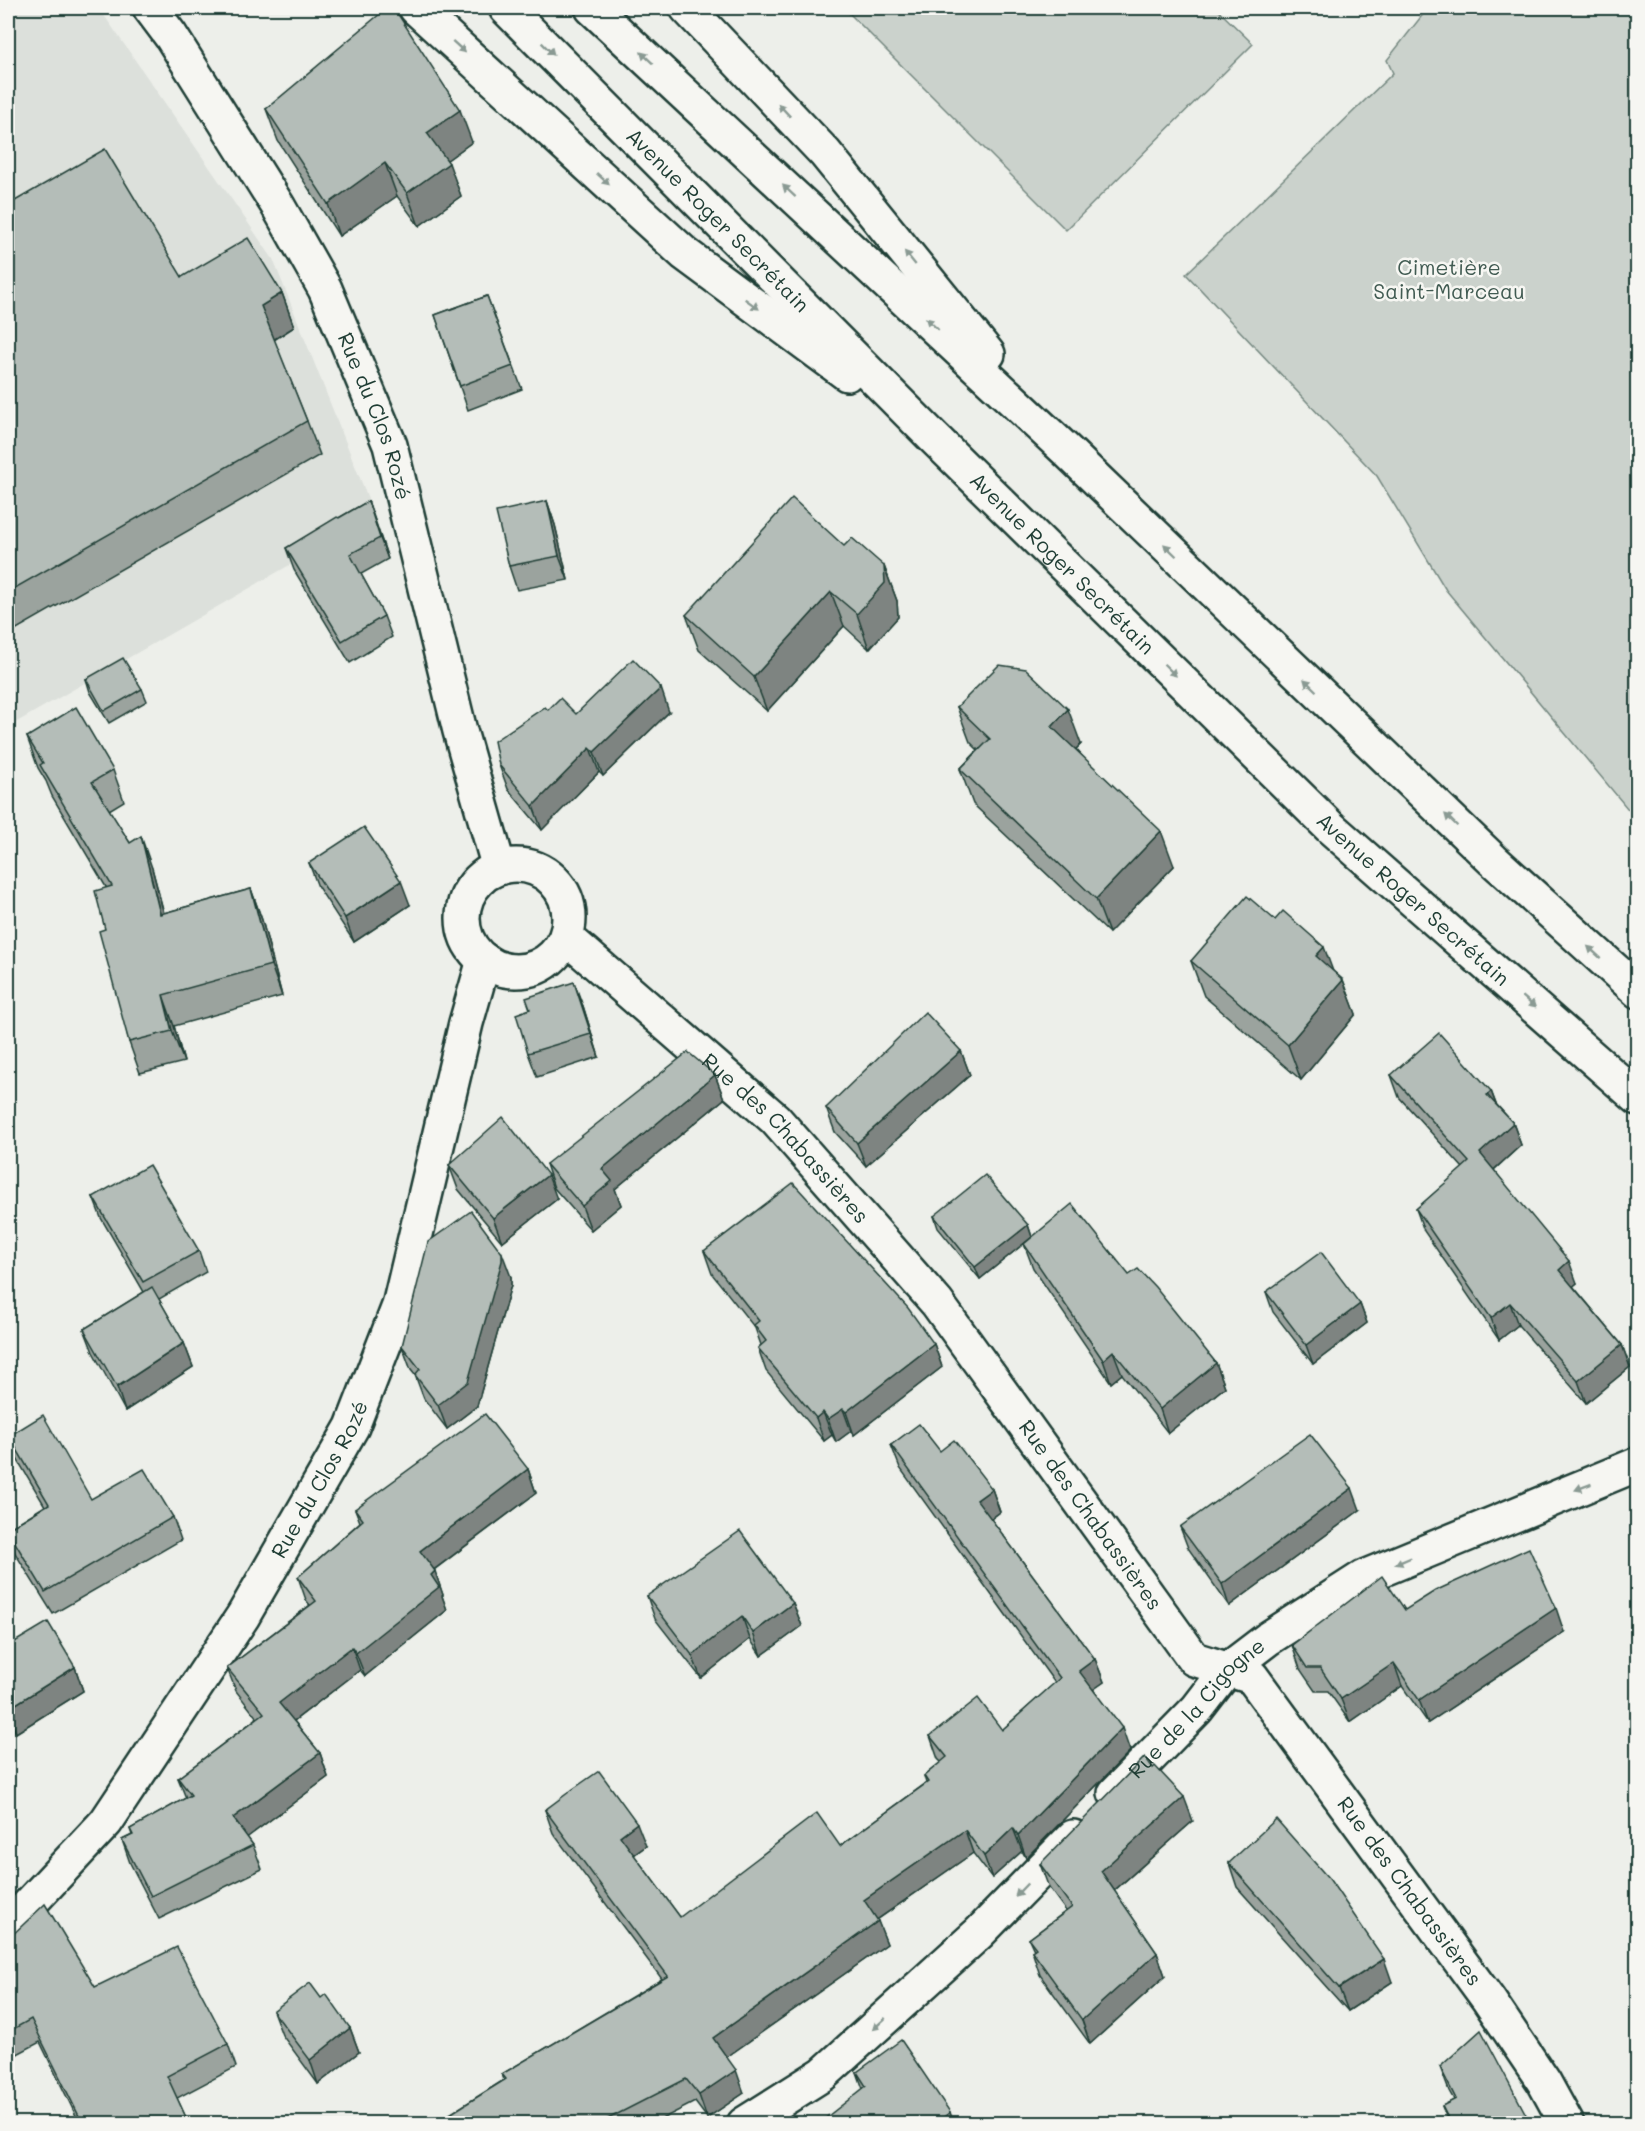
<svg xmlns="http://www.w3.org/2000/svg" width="1645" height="2131" viewBox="0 0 1645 2131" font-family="Mali,sans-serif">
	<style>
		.built { fill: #dce0db }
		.green { fill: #cbd2cc; stroke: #758880; stroke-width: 1.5 }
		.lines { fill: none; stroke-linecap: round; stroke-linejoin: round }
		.minor-casing { stroke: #1f3d34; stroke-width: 38 }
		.major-casing { stroke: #1f3d34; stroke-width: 38 }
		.minor { stroke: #f6f6f2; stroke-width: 33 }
		.major { stroke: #f6f6f2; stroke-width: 33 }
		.wall { fill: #9ba39e; stroke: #1f3d34; stroke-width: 1.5 }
		.shaded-wall { fill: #7e8481; stroke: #1f3d34; stroke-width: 1.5 }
		.building { fill: #b4bdb8; stroke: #1f3d34; stroke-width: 1.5 }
		.oneway { fill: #8a9a93 }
		.labels { text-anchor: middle; stroke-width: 5; stroke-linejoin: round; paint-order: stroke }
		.street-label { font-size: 21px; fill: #1f3d34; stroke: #f6f6f2 }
		.park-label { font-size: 21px; fill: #415b52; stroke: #f6f6f2 }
	</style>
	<rect width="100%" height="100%" fill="#edefea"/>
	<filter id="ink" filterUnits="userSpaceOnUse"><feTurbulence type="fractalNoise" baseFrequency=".0167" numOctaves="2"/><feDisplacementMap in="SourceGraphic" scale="12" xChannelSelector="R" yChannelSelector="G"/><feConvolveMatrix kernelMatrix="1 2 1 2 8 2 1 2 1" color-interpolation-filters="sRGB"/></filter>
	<g filter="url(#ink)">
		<!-- built -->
		<polygon class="built" points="8,8 99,8 273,259 375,516 8,727"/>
		<!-- green -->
		<g class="green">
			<polygon points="844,8 1216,8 1253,44 1066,230"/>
			<polygon points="1428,8 1637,8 1637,820 1446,590 1377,476 1186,274 1393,73 1387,60"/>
		</g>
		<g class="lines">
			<defs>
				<g id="minor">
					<path id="s1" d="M150,8L171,36L278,206L325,289L390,445L460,731L499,868"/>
					<circle cx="516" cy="918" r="53"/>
					<path id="s2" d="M566,937L775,1119L937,1303L1194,1659L1252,1677L1488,1999L1544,2082L1567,2124"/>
					<path id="s3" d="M1115,1793L1197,1709L1227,1670L1269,1638L1364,1577L1638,1464"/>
					<path id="s4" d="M8,1927L106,1822L243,1616L352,1427L399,1306L466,1023L484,960"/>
					<polyline points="744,2124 823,2074 979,1933 1073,1837"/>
				</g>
				<g id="major">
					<polyline points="416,8 685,254 847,374"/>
					<path id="s5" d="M506,8L933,437L1331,828L1638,1098"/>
					<polyline points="592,8 1066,450 1493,860 1638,991"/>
					<polyline points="687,8 825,153 988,354"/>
				</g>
			</defs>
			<!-- minor casing -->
			<use href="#minor" class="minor-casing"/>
			<!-- major casing -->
			<use href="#major" class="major-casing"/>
			<!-- minor -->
			<use href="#minor" class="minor"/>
			<!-- major -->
			<use href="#major" class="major"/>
		</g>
		<!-- wall -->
		<g class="wall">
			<polygon points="266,109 472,142 447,160 461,196 419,226 397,196 339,236 278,141"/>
			<polygon points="8,205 182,277 282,293 294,327 274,340 307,421 320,455 8,634"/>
			<polygon points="487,296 522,389 468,410 435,315"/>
			<polygon points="368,501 388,559 361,574 384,616 392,637 350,663 294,570 286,548"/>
			<polygon points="547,501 555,525 568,580 517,590 509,566"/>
			<polygon points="844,546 884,566 897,601 898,617 869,649 844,626 767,711 699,650 686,615"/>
			<polygon points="86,679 142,689 147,701 109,723 90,692"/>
			<polygon points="957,707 1081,744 1076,749 1174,866 1109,933 973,804 960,769 978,750 970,742"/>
			<polygon points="548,710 576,714 669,712 603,776 599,772 542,830 508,789 499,765"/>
			<polygon points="27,737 113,770 124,801 109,810 130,843 152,868 164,913 251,889 262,920 282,996 174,1026 184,1062 140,1073 129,1042 105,929 106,887 52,796 46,781 38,768"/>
			<polygon points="309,863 410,905 354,942 318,887"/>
			<polygon points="1191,961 1333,971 1343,980 1356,1014 1301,1080 1204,996"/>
			<polygon points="583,1006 599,1057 537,1077 528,1053"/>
			<polygon points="961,1051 970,1075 866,1166 835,1132 826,1108"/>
			<polygon points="715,1075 724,1099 615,1189 621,1205 591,1230 554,1188 546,1164"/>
			<polygon points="1391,1075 1491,1091 1496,1104 1513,1123 1521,1145 1494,1170 1577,1283 1573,1286 1622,1345 1630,1367 1586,1403 1518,1325 1499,1340 1424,1231 1416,1209 1463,1168 1399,1097"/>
			<polygon points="449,1165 557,1199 502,1242 458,1189"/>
			<polygon points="93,1197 199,1251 206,1272 159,1299 184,1343 193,1367 125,1411 93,1352 84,1329 144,1292 101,1218"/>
			<polygon points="934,1216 1028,1225 1032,1237 980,1279 938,1228"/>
			<polygon points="1024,1244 1129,1275 1216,1363 1225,1387 1168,1433 1122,1374 1111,1383 1033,1268"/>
			<polygon points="704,1251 934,1344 942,1367 854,1435 851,1431 836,1442 832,1435 824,1441 766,1371 758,1348 761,1345 755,1328 712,1274"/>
			<polygon points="511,1277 511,1285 477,1406 447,1429 424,1399 415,1375 411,1370 402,1346"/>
			<polygon points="1266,1292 1360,1304 1367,1323 1313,1364 1273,1312"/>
			<polygon points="9,1436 91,1499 173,1517 181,1540 53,1614 15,1553 8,1532 8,1529 45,1506 17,1459"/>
			<polygon points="891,1445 940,1451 992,1489 1000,1512 991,1519 1095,1659 1104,1682 1093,1689 1130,1751 1026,1858 1022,1851 992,1878 973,1853 877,1920 887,1944 726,2057 744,2093 707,2118 695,2102 652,2124 434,2124 504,2080 502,2074 662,1979 553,1833 545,1810 646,1846 634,1855 680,1917 840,1846 926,1783 924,1776 941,1762 938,1759 930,1736 1002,1730 1055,1683 900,1468"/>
			<polygon points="528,1469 536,1493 434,1570 443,1595 442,1596 447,1610 365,1676 360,1670 294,1721 320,1753 328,1777 247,1837 253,1845 262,1869 159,1919 130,1863 122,1840 132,1835 130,1829 186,1798 178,1778 257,1718 236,1691 227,1668 310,1605 306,1600 298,1577 360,1522 355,1509"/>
			<polygon points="1360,1510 1229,1606 1188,1548 1180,1527"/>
			<polygon points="647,1596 793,1603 802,1626 761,1656 750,1639 701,1678 655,1619"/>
			<polygon points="1405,1610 1564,1632 1428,1723 1402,1686 1350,1722 1328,1691 1315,1691 1300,1669 1292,1645"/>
			<polygon points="8,1646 75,1667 83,1691 16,1733 8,1719"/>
			<polygon points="1193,1821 1114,1891 1157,1953 1165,1976 1090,2044 1040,1975 1032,1951 1034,1950 1029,1939 1066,1911 1049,1888 1040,1864"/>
			<polygon points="1229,1863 1392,1982 1348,2011 1237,1887"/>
			<polygon points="8,1939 95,1987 228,2044 236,2067 177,2098 189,2124 80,2124 40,2042 8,2059"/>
			<polygon points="321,1998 350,2028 359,2052 318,2084 282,2035 273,2011"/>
			<polygon points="1440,2067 1531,2124 1449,2124 1442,2106 1454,2100 1449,2091"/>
			<polygon points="857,2072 950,2112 863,2089"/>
		</g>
		<!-- shaded-wall -->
		<g class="shaded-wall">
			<polygon points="460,110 472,142 439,166 427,133"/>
			<polygon points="385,163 397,196 339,236 328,204"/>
			<polygon points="449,163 461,196 419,226 407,193"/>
			<polygon points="282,293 294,327 273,340 261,306"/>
			<polygon points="368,501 376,523 388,559 380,538"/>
			<polygon points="547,501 555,525 568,580 559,556"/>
			<polygon points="884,566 897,601 898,617 869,649 857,614"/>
			<polygon points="831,592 844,626 767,711 754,677"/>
			<polygon points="661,688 669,712 603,776 594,752"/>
			<polygon points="1068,709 1081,744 1064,761 1052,727"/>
			<polygon points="590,748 599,772 542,830 533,806"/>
			<polygon points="1161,831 1174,866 1109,933 1096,899"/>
			<polygon points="141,836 152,868 172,945 160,914"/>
			<polygon points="401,881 410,905 354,942 345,918"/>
			<polygon points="251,889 262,920 282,996 271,965"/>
			<polygon points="1324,947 1337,982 1316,956"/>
			<polygon points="1343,980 1356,1014 1301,1080 1288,1045"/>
			<polygon points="574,982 583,1006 599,1057 591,1034"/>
			<polygon points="163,995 174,1026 184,1062 172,1031"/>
			<polygon points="961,1051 970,1075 866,1166 857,1143"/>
			<polygon points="715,1075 724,1099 615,1189 621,1205 591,1230 582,1206 602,1169"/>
			<polygon points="1491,1091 1499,1113 1487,1095"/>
			<polygon points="1513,1123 1521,1145 1488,1175 1480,1153"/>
			<polygon points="548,1175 557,1199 502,1242 493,1218"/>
			<polygon points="1028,1225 1032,1237 980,1279 975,1267"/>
			<polygon points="502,1253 511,1277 511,1285 477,1406 447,1429 438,1405"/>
			<polygon points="1569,1261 1577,1283 1567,1292 1559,1270"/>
			<polygon points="1510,1303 1518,1325 1499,1340 1491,1318"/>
			<polygon points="1360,1304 1367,1323 1313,1364 1306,1345"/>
			<polygon points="184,1343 193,1367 125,1411 117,1387"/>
			<polygon points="934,1344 942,1367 854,1435 846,1412"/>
			<polygon points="1622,1345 1630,1367 1586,1403 1578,1381"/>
			<polygon points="1113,1351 1122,1374 1111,1383 1103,1360"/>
			<polygon points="1216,1363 1225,1387 1168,1433 1160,1409"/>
			<polygon points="843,1409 851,1431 836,1442 828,1419"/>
			<polygon points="823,1412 832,1435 824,1441 816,1418"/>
			<polygon points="528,1469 536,1493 428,1574 420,1551"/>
			<polygon points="1352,1488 1360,1510 1229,1606 1222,1584"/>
			<polygon points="992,1489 1000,1512 985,1523 977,1500"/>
			<polygon points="435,1571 443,1595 442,1596 447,1610 365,1676 356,1653"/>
			<polygon points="793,1603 802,1626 761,1656 753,1633"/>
			<polygon points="1556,1608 1564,1632 1428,1723 1419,1700"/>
			<polygon points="742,1616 750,1639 701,1678 692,1655"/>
			<polygon points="352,1647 360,1670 287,1726 279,1703"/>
			<polygon points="1095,1659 1104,1682 1087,1694 1079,1671"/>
			<polygon points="1394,1663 1402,1686 1350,1722 1341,1699"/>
			<polygon points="75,1667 83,1691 16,1733 8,1709"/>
			<polygon points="1122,1728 1130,1751 1026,1858 1018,1835"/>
			<polygon points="320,1753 328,1777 241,1842 233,1818"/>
			<polygon points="1184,1797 1193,1821 1109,1895 1101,1871"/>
			<polygon points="637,1823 646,1846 628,1859 620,1836"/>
			<polygon points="1013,1828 1022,1851 992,1878 984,1856"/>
			<polygon points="965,1830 973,1853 872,1923 864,1900"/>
			<polygon points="878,1921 887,1944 721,2061 713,2038"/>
			<polygon points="1157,1953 1165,1976 1090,2044 1082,2020"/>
			<polygon points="1384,1959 1392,1982 1348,2011 1339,1988"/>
			<polygon points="350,2028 359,2052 318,2084 310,2060"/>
			<polygon points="736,2070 744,2093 707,2118 699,2095"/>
			<polygon points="950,2112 954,2124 935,2124"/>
		</g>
		<!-- building -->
		<g class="building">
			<polygon points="387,8 394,8 460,110 427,133 449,163 407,193 385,163 328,204 266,109"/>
			<polygon points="105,149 182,277 248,238 282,293 261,306 307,421 8,592 8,205"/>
			<polygon points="487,296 513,366 460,386 435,315"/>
			<polygon points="792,498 844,546 852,538 884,566 885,583 857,614 831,592 754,677 686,615"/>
			<polygon points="368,501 380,538 350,554 384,616 342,641 286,548 337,517 339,518"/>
			<polygon points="547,501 559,556 509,566 496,512"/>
			<polygon points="123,658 142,689 104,711 86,679"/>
			<polygon points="633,659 661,688 594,752 590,748 533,806 499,765 494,741 545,707 548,710 560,698 576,714"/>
			<polygon points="999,665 1026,669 1068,709 1052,727 1161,831 1096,899 960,769 990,739 957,707"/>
			<polygon points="76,707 113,770 92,782 130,843 141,836 160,914 251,889 271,965 163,995 172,1031 129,1042 99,931 105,929 95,891 112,886 40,765 43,763 27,737"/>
			<polygon points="364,827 401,881 345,918 309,863"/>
			<polygon points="1247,896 1275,920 1283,911 1324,947 1316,956 1343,980 1288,1045 1191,961"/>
			<polygon points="574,982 591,1034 528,1053 516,1014 530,1009 526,998"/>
			<polygon points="925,1012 961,1051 857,1143 826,1108"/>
			<polygon points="1439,1033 1491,1091 1487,1095 1513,1123 1480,1153 1569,1261 1559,1270 1622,1345 1578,1381 1510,1303 1491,1318 1416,1209 1469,1162 1391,1075"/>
			<polygon points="688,1052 715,1075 602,1169 612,1181 582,1206 546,1164"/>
			<polygon points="503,1117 548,1175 493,1218 449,1165"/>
			<polygon points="149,1165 199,1251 143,1282 93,1197"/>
			<polygon points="985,1175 1028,1225 975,1267 934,1216"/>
			<polygon points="793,1183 908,1308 934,1344 846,1412 843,1409 828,1419 823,1412 816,1418 758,1348 766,1341 754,1325 759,1321 704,1251"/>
			<polygon points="1072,1204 1129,1275 1138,1269 1155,1287 1216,1363 1160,1409 1113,1351 1103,1360 1024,1244"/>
			<polygon points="471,1211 502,1253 502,1261 468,1382 438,1405 415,1375 420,1369 402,1346 428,1242"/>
			<polygon points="1321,1252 1360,1304 1306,1345 1266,1292"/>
			<polygon points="152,1287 184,1343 117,1387 84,1329"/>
			<polygon points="485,1414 528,1469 420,1551 435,1571 431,1575 439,1587 356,1653 352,1647 279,1703 320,1753 233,1818 253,1845 151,1896 122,1840 133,1835 130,1829 191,1795 178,1778 264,1713 227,1668 316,1601 298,1577 363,1520 355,1509"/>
			<polygon points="43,1415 91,1499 144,1469 173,1517 45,1592 8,1531 8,1529 49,1504 9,1436"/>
			<polygon points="919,1424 940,1451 954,1440 992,1489 977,1500 1095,1659 1079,1671 1122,1728 1018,1835 1013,1828 984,1856 965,1830 864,1900 878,1921 713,2038 736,2070 699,2095 686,2079 598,2124 434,2124 506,2079 502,2074 668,1976 545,1810 573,1789 599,1771 637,1823 620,1836 680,1917 817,1813 840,1846 928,1782 924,1776 947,1757 930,1736 978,1698 1002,1730 1060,1678 891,1445"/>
			<polygon points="1310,1434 1352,1488 1222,1584 1180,1527"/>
			<polygon points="740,1531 793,1603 753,1633 742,1616 692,1655 647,1596"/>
			<polygon points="1529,1548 1556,1608 1419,1700 1394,1663 1341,1699 1320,1668 1307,1668 1292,1645 1382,1576 1405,1610 1435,1591"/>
			<polygon points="48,1622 75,1667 8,1709 8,1646"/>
			<polygon points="1145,1757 1153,1768 1155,1766 1184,1797 1101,1871 1157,1953 1082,2020 1032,1951 1036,1948 1029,1939 1072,1907 1040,1864"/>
			<polygon points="1276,1819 1330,1880 1384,1959 1339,1988 1229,1863"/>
			<polygon points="45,1904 95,1987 177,1947 228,2044 167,2076 189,2124 83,2124 31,2019 8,2032 8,1939"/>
			<polygon points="310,1983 321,1998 326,1994 350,2028 310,2060 273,2011"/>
			<polygon points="1481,2030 1531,2124 1451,2124 1442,2106 1456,2099 1440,2067"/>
			<polygon points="901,2040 950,2112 935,2124 818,2124 866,2086 857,2072"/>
		</g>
		<!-- one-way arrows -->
		<defs><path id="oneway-solid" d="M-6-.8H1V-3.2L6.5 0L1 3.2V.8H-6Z" transform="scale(1.5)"/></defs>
		<g class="oneway">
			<use href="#oneway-solid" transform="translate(459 47) rotate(42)"/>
			<use href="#oneway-solid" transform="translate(548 49) rotate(45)"/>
			<use href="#oneway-solid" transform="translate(647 58) rotate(-137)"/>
			<use href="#oneway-solid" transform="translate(784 110) rotate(-133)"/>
			<use href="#oneway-solid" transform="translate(603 179) rotate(42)"/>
			<use href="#oneway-solid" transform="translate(789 191) rotate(-137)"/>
			<use href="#oneway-solid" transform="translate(910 258) rotate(-129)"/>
			<use href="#oneway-solid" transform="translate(752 304) rotate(36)"/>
			<use href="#oneway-solid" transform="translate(932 324) rotate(-137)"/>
			<use href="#oneway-solid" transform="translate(1170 550) rotate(-136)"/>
			<use href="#oneway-solid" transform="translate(1170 670) rotate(44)"/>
			<use href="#oneway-solid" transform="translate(1310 685) rotate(-136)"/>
			<use href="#oneway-solid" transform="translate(1451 820) rotate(-136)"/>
			<use href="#oneway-solid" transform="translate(1594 952) rotate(-138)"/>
			<use href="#oneway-solid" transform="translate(1529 1002) rotate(41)"/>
			<use href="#oneway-solid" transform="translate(1583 1487) rotate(159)"/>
			<use href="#oneway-solid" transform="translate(1403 1561) rotate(157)"/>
			<use href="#oneway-solid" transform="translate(1021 1890) rotate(134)"/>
			<use href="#oneway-solid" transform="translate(879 2024) rotate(138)"/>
		</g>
	</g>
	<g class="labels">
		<!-- street labels -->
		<g class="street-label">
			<text dy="7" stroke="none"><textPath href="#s5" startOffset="300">Avenue Roger Secrétain</textPath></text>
			<text dy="7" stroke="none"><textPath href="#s1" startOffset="468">Rue du Clos Rozé</textPath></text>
			<text dy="7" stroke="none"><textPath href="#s5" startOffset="786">Avenue Roger Secrétain</textPath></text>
			<text dy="7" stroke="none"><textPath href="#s5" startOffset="1272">Avenue Roger Secrétain</textPath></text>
			<text dy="7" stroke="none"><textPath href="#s2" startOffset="298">Rue des Chabassières</textPath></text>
			<text dy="7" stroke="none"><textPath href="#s4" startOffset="548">Rue du Clos Rozé</textPath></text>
			<text dy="7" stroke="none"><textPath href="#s2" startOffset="784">Rue des Chabassières</textPath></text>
			<text dy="7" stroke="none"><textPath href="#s3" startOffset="118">Rue de la Cigogne</textPath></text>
			<text dy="7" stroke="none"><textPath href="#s2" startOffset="1288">Rue des Chabassières</textPath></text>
		</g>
		<!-- park labels -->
		<g class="park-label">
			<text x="1449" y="275">Cimetière<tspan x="1449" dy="24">Saint-Marceau</tspan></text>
		</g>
	</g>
	<!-- margin -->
	<rect width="1645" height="2131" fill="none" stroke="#f6f6f2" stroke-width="30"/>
	<rect x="15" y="15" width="1615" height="2101" fill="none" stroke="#1f3d34" stroke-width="2" filter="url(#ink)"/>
</svg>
